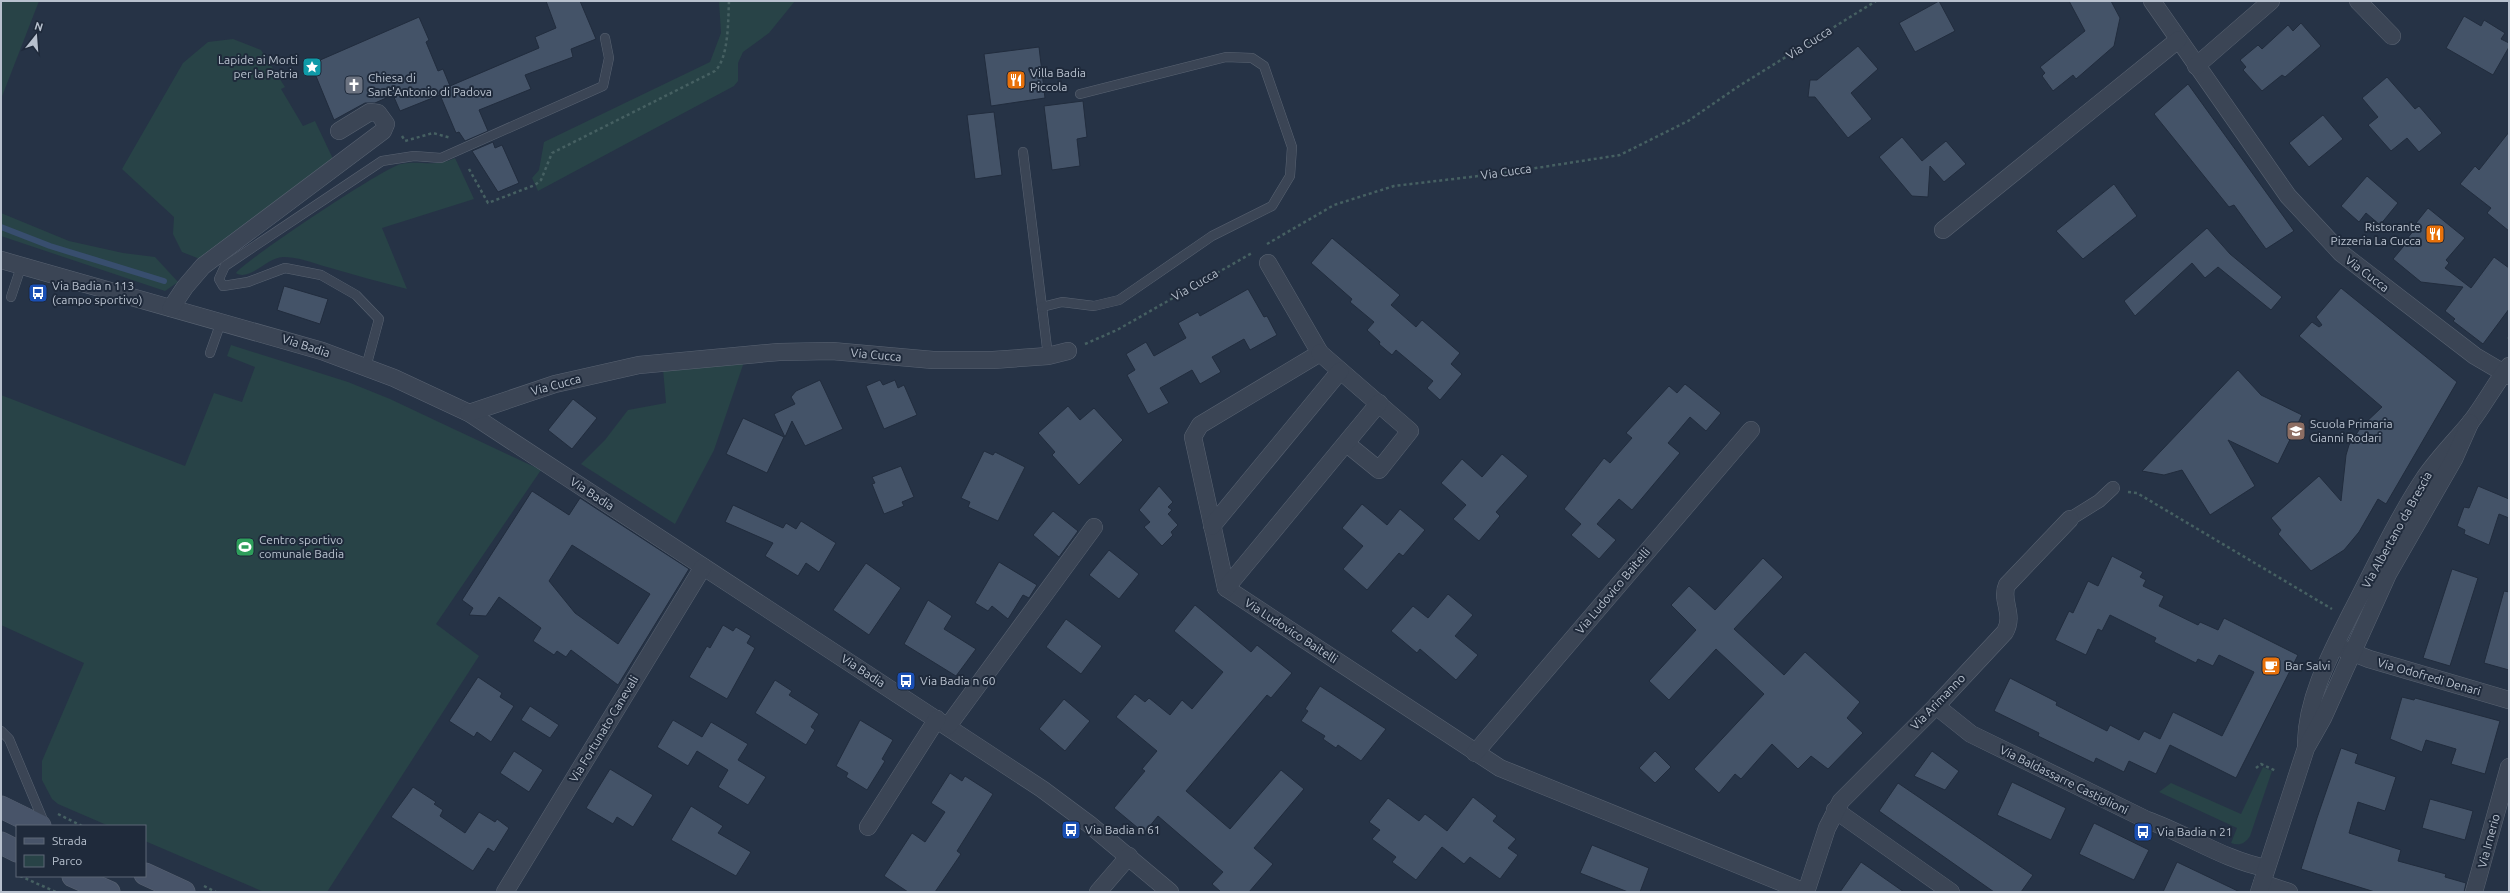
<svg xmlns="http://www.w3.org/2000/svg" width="2510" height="893" viewBox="0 0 2510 893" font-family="Ubuntu,sans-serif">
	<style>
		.green { fill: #284347 }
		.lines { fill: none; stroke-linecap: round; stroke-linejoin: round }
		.stream { stroke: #384e6e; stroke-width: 6 }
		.building { fill: #445368; stroke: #212c3d; fill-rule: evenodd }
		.service-casing { stroke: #596372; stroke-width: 10 }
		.pedestrian-casing { stroke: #596372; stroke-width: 14 }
		.minor-casing { stroke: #596372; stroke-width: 18 }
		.secondary-casing { stroke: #596372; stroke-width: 23 }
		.path { stroke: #466062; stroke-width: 2.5; stroke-dasharray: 3 3; stroke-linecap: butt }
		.service { stroke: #3b4555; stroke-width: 9 }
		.pedestrian { stroke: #3b4555; stroke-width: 13 }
		.minor { stroke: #3b4555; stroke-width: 17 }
		.secondary { stroke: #485469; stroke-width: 22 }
		.labels { text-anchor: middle; stroke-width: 4; stroke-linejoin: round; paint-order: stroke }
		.street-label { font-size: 12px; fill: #b8c1ce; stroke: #1f2a3b }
		.poi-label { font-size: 12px; fill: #b8c1ce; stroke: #1f2a3b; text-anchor: start }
	</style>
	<rect width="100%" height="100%" fill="#263346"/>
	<!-- green -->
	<g class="green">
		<polygon points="1,1 39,1 1,99"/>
		<polygon points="719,1 795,1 769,33 743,52 738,63 738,81 734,86 538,191 532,178 539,170 544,142 710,62 721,33"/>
		<polygon points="233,39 261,50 285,87 281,89 303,126 315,121 334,161 205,261 182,252 173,234 174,217 122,169 183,63 208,42"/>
		<path d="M455,158L474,199L382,228L407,289C381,282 354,275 327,267C313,263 298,257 283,257C268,257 249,282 236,273C244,261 386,166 401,164C421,160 433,168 455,158Z"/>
		<polygon points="1,213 69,241 123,253 155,257 178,282 165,291 1,236"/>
		<polygon points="231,345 348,382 390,399 541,470 436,624 479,656 327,892 264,892 145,841 145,826 109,826 58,804 52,799 42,780 42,761 84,663 1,625 1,395 185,466 214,393 242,402 255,367 227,356"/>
		<polygon points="744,362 714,450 675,524 581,464 605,440 628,410 666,403 663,369"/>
		<path d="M2263,767L2272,771L2250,836C2245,844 2239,846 2231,843L2237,828L2159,792L2171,783L2241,814Z"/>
	</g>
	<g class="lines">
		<!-- stream -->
		<polyline class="stream" points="1,227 50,246 164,281"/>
	</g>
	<!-- building -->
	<g class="building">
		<polygon points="546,1 580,1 596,39 571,49 573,57 525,75 531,89 479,110 488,131 465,141 459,132 456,133 440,95 400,111 393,95 375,103 365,103 334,120 311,64 419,17 429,40 426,42 438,71 443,69 450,86 539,48 535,37 556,28"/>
		<polygon points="1939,1 1955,31 1915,52 1899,23"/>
		<polygon points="2069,1 2111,1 2120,18 2114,46 2076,79 2073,75 2053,91 2042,76 2045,73 2040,67 2085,31"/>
		<polygon points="2464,16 2481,26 2484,20 2505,33 2501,39 2509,43 2509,47 2493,75 2446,48"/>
		<polygon points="2301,23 2321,46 2285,77 2282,75 2262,91 2243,70 2246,67 2240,60 2258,45 2262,49 2288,25 2293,31"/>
		<polygon points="1858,46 1878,69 1851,93 1872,119 1848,138 1815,97 1808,97 1810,80 1817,80"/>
		<polygon points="1039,47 1045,98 991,106 984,54"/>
		<polygon points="2387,77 2415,109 2419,106 2442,133 2419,152 2407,138 2391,151 2368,125 2378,117 2362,98"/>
		<polygon points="2188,84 2294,231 2266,249 2234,205 2229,207 2154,114"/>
		<polygon points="1083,101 1087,137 1077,139 1080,166 1052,170 1044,106"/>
		<polygon points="994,112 1002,175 975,179 967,115"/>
		<polygon points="2323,115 2343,139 2309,167 2289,143"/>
		<polygon points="2509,132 2509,231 2487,213 2491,208 2460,184 2475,166 2479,170"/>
		<polygon points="1902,137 1922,161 1946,141 1966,164 1944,182 1930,166 1928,197 1912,196 1879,157"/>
		<polygon points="493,142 495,148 502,145 519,183 498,192 472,151"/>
		<polygon points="2367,176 2398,203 2380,225 2366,213 2359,222 2341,206"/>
		<polygon points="2114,184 2137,216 2083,259 2056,231"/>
		<polygon points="2428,208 2465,238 2446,260 2449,263 2445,268 2471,288 2494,257 2509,268 2509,309 2483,344 2453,321 2455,319 2445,311 2463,287 2421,282 2393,259 2408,241 2406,240 2418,225 2416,223"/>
		<polygon points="2207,228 2230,254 2282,297 2271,310 2218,267 2205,278 2192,263 2135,316 2124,301"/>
		<polygon points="1332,238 1400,295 1391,305 1416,327 1422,320 1460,353 1451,364 1462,374 1440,400 1427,388 1433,381 1396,350 1392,355 1379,344 1380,342 1367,330 1374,322 1350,302 1352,299 1311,263"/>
		<polygon points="284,286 328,299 320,324 277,310"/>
		<polygon points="2341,288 2457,382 2386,504 2378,499 2359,532 2344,550 2311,571 2278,534 2281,530 2271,518 2319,476 2341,501 2346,455 2349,445 2361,427 2382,407 2299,336 2312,322 2319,327 2322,325 2316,317"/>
		<polygon points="1248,289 1264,317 1267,316 1277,335 1250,350 1244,339 1212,357 1221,372 1200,384 1192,370 1160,388 1169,403 1148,414 1127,375 1135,370 1126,354 1146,342 1154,356 1186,338 1178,323 1198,312 1200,316"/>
		<polygon points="2238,370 2261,395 2302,415 2278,464 2228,440 2255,486 2210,515 2182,470 2164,475 2142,471"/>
		<polygon points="820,380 843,429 805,446 792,421 785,437 774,414 795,404 791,397 796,391"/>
		<polygon points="880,380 883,385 895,380 898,388 904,385 917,415 884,429 866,386"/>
		<polygon points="1685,384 1721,413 1706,431 1690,417 1668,443 1680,453 1632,510 1619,499 1597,524 1616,540 1599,559 1571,535 1581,524 1564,509 1604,458 1610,463 1632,438 1626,433 1669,386 1677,393"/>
		<polygon points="573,399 597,418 572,449 548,430"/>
		<polygon points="1068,406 1080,420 1094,408 1123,440 1079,485 1052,455 1055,452 1038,433"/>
		<polygon points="743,418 784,437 767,473 726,454"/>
		<polygon points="984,451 993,455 995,452 1025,467 998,521 968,507 970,502 961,498"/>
		<polygon points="1502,454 1528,476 1496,512 1500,516 1479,541 1453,519 1466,505 1441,483 1462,459 1482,477"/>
		<polygon points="901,466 914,497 902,502 904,506 884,514 872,484 875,483 872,477"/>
		<polygon points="1159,486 1173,502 1168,507 1172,510 1168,514 1178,525 1171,532 1173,535 1162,546 1144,527 1150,522 1139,510"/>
		<polygon points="2478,486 2509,499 2509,518 2499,514 2489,545 2464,534 2465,530 2457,526 2464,507 2469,508"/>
		<path d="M532,491L569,515L580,498L689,569L618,685L571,650L566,657L557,651L554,655L533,641L541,628L499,597L486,616L469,615L473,608L462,600ZM572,545L650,594L618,644L575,613L549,581Z"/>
		<polygon points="1362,504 1387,525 1400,509 1425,530 1403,556 1399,553 1367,590 1343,569 1363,546 1342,528"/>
		<polygon points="733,505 783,528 786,523 796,529 801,521 836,543 819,572 806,563 798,576 765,556 773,543 725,522"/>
		<polygon points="1053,511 1078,531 1059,557 1033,535"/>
		<polygon points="1109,550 1139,574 1119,599 1089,575"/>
		<polygon points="2112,556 2143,572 2140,577 2146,580 2143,586 2164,596 2159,606 2198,625 2200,622 2218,630 2224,618 2298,655 2236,778 2170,745 2156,774 2129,761 2124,772 2096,758 2094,763 2038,736 2039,733 1994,711 2010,678 2057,702 2056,705 2107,731 2110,725 2139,740 2144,731 2160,739 2173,712 2222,736 2254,672 2219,655 2213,666 2198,659 2196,663 2154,642 2156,638 2110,615 2102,631 2098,629 2086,655 2055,640 2069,611 2073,613 2088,581 2098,586"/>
		<polygon points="1763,558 1783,577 1734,629 1784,675 1805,652 1860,702 1847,718 1863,733 1828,769 1811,756 1798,769 1772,744 1741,779 1735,774 1719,793 1694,769 1764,694 1716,649 1669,700 1649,681 1696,630 1671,605 1689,586 1715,610"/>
		<polygon points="999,562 1037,585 1029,598 1023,595 1008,619 992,606 988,611 975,603"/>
		<polygon points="866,563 901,588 869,635 833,610"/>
		<polygon points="2452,569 2478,578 2450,666 2423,658"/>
		<polygon points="2504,591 2509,592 2509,670 2484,663"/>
		<polygon points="1448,594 1473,615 1455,636 1478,655 1456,680 1420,649 1417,653 1391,631 1413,606 1428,618"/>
		<polygon points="928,600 952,616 944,629 976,649 956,676 904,644"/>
		<polygon points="1195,605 1251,652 1257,645 1292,673 1271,698 1267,695 1186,791 1230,829 1281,770 1304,789 1254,848 1273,864 1249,892 1221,892 1212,884 1223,872 1158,816 1144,833 1114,808 1145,771 1142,769 1157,751 1116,717 1135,694 1145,702 1149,698 1170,715 1182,700 1192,709 1223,672 1174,631"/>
		<polygon points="1066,619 1102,646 1081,674 1046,647"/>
		<polygon points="723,625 733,631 736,627 751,636 747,643 755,648 727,699 689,677 707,646 710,648"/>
		<polygon points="478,677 502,693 500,697 514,706 491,742 477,732 474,737 449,721"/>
		<polygon points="775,680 792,691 789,695 819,714 811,727 815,730 806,745 755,713"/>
		<polygon points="1320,686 1386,729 1361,761 1338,745 1336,748 1323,739 1325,736 1301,721 1308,711 1305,709"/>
		<polygon points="2402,697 2414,700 2415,698 2500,721 2485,774 2451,764 2456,749 2426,740 2422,752 2390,739"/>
		<polygon points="1064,699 1090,721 1065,751 1039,729"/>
		<polygon points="530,706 559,725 550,738 521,720"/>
		<polygon points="673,720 702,737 711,722 748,744 738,760 766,777 748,805 718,787 728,770 697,751 688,766 657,747"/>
		<polygon points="860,720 893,740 882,759 885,761 867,790 846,777 848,773 836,766"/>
		<polygon points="2341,748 2358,754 2355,763 2396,777 2385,811 2358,802 2349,833 2401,850 2398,861 2446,874 2445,877 2466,883 2464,892 2375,892 2301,869 2317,818"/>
		<polygon points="514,751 543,770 529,792 500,773"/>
		<polygon points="1655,751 1671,767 1655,783 1639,768"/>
		<polygon points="1932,751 1959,771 1945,790 1914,776"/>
		<polygon points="610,769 653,795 633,827 617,817 613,824 586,808"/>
		<polygon points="950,773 962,781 965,776 993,794 957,851 961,854 935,892 908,892 884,876 912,833 925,842 945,812 931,803"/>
		<polygon points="2012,782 2066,808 2051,840 1997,815"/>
		<polygon points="1898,783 2033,875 2021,892 1994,892 1879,811"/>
		<polygon points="413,787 436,802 434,804 443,810 440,816 465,833 479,812 495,822 497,819 509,828 494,852 488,848 473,871 391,817"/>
		<polygon points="1473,797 1497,816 1493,821 1516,839 1508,848 1518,855 1500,879 1470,857 1464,864 1442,847 1416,880 1392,862 1396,857 1372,839 1380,830 1369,822 1388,798 1419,821 1425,814 1447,831"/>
		<polygon points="2430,799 2473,811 2465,840 2422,828"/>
		<polygon points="691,806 723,826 718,833 751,852 736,876 671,840"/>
		<polygon points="2094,823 2149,850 2134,880 2079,854"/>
		<polygon points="1592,845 1649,868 1640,892 1628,892 1580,873"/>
		<polygon points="1861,862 1904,892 1840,892"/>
		<polygon points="2177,862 2240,892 2163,892"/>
	</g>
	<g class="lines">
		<defs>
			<g id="service">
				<polyline points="1023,152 1048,356"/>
				<polyline points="11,297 21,267"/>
				<polyline points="1042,307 1062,302 1094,306 1119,300 1212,236 1272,206 1290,176 1292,147 1264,66 1252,58 1226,57 1080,94"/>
				<polyline points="210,353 221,322"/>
				<polyline points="366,367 379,319 356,295 321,275 285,268 248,282 223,286 219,279 225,266 382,161 414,156 441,158 603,86 609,58 605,38"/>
				<polyline points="1,731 9,739 45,825"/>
			</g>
			<polyline id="pedestrian" points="2070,519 2099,501 2113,488"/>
			<g id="minor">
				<polyline points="2152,1 2288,196 2341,253 2475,356 2509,376"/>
				<polyline points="2358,1 2392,36"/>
				<polyline points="2196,66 2271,1"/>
				<polyline points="1943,230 2178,40"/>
				<polyline points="1,260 322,351 394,378 469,413 1042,789 1089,824 1170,892"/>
				<polyline points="1268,263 1320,353 1200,425 1193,437 1226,588 1500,768 1805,892"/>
				<polyline points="171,308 185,287 203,266 383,131 386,124 378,113 370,112 339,131"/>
				<polyline points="1320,353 1410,431 1379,470 1347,444"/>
				<polyline points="469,413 555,384 639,365 779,352 832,351 933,360 993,360 1048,356 1068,351"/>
				<polyline points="1212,526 1340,371"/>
				<polyline points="1226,588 1379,403"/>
				<polyline points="2341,648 2369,659 2509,700"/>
				<path d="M1936,706L1971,734L2147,820C2187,834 2224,860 2266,868"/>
				<polyline points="948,726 1094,527"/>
				<path d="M2306,743C2307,697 2331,653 2351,613C2375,567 2397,519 2425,477C2439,457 2455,441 2470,423C2484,405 2495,384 2509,366"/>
				<polyline points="1475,753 1751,430"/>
				<polyline points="1835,810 1951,892"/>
				<polyline points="868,827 937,719"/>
				<polyline points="2262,883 2289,892"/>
				<polyline points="505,892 703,567"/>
				<polyline points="1098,892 1129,856"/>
				<path d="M1806,892L1827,828L1841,801L1936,706L2005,632C2015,614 2000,600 2007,585L2070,519"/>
				<polyline points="2259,892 2306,748 2323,718 2388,574 2454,459 2470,423"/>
				<polyline points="2474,892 2509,767"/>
			</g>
			<g id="secondary">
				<polyline points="1,807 40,826"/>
				<polyline points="1,843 17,851"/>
				<polyline points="145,874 184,892"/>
				<polyline points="73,876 109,892"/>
			</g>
		</defs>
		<!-- service casing -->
		<use href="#service" class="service-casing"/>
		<!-- pedestrian casing -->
		<use href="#pedestrian" class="pedestrian-casing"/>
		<!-- minor casing -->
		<use href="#minor" class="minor-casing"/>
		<!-- secondary casing -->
		<use href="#secondary" class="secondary-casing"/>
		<!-- path -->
		<g class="path">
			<polyline points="402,136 405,141 433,133 451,138"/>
			<path d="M469,169L488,203L535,185L541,180L552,153L715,71C729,58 728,19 729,1"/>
			<polyline points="1267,244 1334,205 1394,186 1504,173 1620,155 1688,121 1739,86 1876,1"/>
			<polyline points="2509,337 2509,339"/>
			<polyline points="1085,344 1117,330 1252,253"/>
			<polyline points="2128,492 2137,493 2332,609"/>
			<polyline points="2256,768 2261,764 2276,771"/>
			<polyline points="58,814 82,826"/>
			<polyline points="20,876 56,892"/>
			<polyline points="204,886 216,892"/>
		</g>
		<!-- service -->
		<use href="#service" class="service"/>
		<!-- pedestrian -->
		<use href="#pedestrian" class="pedestrian"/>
		<!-- minor -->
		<use href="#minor" class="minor"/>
		<!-- secondary -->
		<use href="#secondary" class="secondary"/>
	</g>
	<!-- icons -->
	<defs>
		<symbol id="sight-square" viewBox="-11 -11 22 22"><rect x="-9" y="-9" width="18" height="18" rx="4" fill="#0f9aa8" stroke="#1f2a3b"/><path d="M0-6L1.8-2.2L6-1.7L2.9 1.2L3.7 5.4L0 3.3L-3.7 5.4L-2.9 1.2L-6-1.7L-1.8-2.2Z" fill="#fff"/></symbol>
		<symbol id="restaurant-square" viewBox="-11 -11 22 22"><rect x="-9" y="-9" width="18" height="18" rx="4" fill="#e8710a" stroke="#1f2a3b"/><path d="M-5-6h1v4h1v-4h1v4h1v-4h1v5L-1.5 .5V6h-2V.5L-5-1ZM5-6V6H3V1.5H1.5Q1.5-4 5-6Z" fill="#fff"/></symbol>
		<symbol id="church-square" viewBox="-11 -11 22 22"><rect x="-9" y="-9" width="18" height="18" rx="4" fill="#6b7280" stroke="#1f2a3b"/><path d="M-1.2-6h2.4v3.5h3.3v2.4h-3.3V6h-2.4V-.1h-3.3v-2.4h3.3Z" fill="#fff"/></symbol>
		<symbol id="bus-square" viewBox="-11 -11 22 22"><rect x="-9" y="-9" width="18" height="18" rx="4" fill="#1a4fb4" stroke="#1f2a3b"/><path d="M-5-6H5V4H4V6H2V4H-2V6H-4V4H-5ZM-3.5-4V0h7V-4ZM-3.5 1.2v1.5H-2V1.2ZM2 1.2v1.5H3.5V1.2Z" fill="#fff"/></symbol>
		<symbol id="school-square" viewBox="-11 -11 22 22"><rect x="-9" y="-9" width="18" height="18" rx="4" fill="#8d6e63" stroke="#1f2a3b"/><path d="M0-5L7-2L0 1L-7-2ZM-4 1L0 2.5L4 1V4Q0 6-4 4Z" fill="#fff"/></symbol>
		<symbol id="stadium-square" viewBox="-11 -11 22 22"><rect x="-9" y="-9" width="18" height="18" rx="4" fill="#2e9e5b" stroke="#1f2a3b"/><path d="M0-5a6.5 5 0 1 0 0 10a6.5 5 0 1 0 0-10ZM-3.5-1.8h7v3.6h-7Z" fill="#fff"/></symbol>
		<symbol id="cafe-square" viewBox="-11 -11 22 22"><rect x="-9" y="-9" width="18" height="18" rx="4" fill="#e8710a" stroke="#1f2a3b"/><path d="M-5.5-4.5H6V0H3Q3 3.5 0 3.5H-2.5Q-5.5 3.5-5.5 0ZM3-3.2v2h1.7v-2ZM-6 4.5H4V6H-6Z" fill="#fff"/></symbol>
	</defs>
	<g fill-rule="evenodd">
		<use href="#sight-square" x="301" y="56" width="22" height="22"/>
		<use href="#restaurant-square" x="1005" y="69" width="22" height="22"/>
		<use href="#church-square" x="343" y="74" width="22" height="22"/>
		<use href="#restaurant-square" x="2424" y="223" width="22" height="22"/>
		<use href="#bus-square" x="27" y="282" width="22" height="22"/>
		<use href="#school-square" x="2285" y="420" width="22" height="22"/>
		<use href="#stadium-square" x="234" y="536" width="22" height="22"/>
		<use href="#cafe-square" x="2260" y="655" width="22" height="22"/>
		<use href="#bus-square" x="895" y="670" width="22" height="22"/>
		<use href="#bus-square" x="1060" y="819" width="22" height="22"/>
		<use href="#bus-square" x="2132" y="821" width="22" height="22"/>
	</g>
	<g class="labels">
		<!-- street labels -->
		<g class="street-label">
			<text transform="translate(1809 43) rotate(-32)" y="4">Via Cucca</text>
			<text transform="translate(1506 172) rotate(-8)" y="4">Via Cucca</text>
			<text transform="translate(2367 274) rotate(37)" y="4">Via Cucca</text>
			<text transform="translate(1195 285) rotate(-30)" y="4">Via Cucca</text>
			<text transform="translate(306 346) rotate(18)" y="4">Via Badia</text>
			<text transform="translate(876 355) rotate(5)" y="4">Via Cucca</text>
			<text transform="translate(556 385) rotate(-15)" y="4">Via Cucca</text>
			<text transform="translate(592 494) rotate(33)" y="4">Via Badia</text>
			<text transform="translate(2397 530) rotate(-61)" y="4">Via Albertano da Brescia</text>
			<text transform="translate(1613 591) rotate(-50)" y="4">Via Ludovico Baitelli</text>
			<text transform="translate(1291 631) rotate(33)" y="4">Via Ludovico Baitelli</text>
			<text transform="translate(863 671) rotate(33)" y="4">Via Badia</text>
			<text transform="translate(2429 677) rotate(16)" y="4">Via Odofredi Denari</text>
			<text transform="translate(1938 702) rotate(-46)" y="4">Via Arimanno</text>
			<text transform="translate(604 729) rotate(-59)" y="4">Via Fortunato Canevali</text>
			<text transform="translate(2064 780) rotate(26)" y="4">Via Baldassarre Castiglioni</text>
			<text transform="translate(2489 841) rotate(-75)" y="4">Via Irnerio</text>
		</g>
		<!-- poi labels -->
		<g class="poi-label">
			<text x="298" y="64" text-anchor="end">Lapide ai Morti<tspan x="298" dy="14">per la Patria</tspan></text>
			<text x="1030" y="77">Villa Badia<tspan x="1030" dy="14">Piccola</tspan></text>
			<text x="368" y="82">Chiesa di<tspan x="368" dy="14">Sant'Antonio di Padova</tspan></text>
			<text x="2421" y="231" text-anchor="end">Ristorante<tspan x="2421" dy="14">Pizzeria La Cucca</tspan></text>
			<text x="52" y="290">Via Badia n 113<tspan x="52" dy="14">(campo sportivo)</tspan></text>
			<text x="2310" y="428">Scuola Primaria<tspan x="2310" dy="14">Gianni Rodari</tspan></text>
			<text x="259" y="544">Centro sportivo<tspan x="259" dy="14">comunale Badia</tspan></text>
			<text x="2285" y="670">Bar Salvi</text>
			<text x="920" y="685">Via Badia n 60</text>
			<text x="1085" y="834">Via Badia n 61</text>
			<text x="2157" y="836">Via Badia n 21</text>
		</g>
	</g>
	<!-- border -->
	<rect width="2510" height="893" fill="none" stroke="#b8c1ce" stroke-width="4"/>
	<!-- legend -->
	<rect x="16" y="825" width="130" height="52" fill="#1f2a3b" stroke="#5c6676"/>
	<rect x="24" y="838" width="20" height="6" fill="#485469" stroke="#5c6676"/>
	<text x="52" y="845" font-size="12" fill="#b8c1ce">Strada</text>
	<rect x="24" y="855" width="20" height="12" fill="#284347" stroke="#5c6676"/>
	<text x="52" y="865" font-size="12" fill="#b8c1ce">Parco</text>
	<!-- north arrow -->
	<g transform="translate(36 36) rotate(17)" stroke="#1f2a3b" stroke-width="3" paint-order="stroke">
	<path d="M0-3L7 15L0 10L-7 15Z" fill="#b8c1ce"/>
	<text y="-6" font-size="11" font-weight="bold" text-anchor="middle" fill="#b8c1ce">N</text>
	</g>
</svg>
